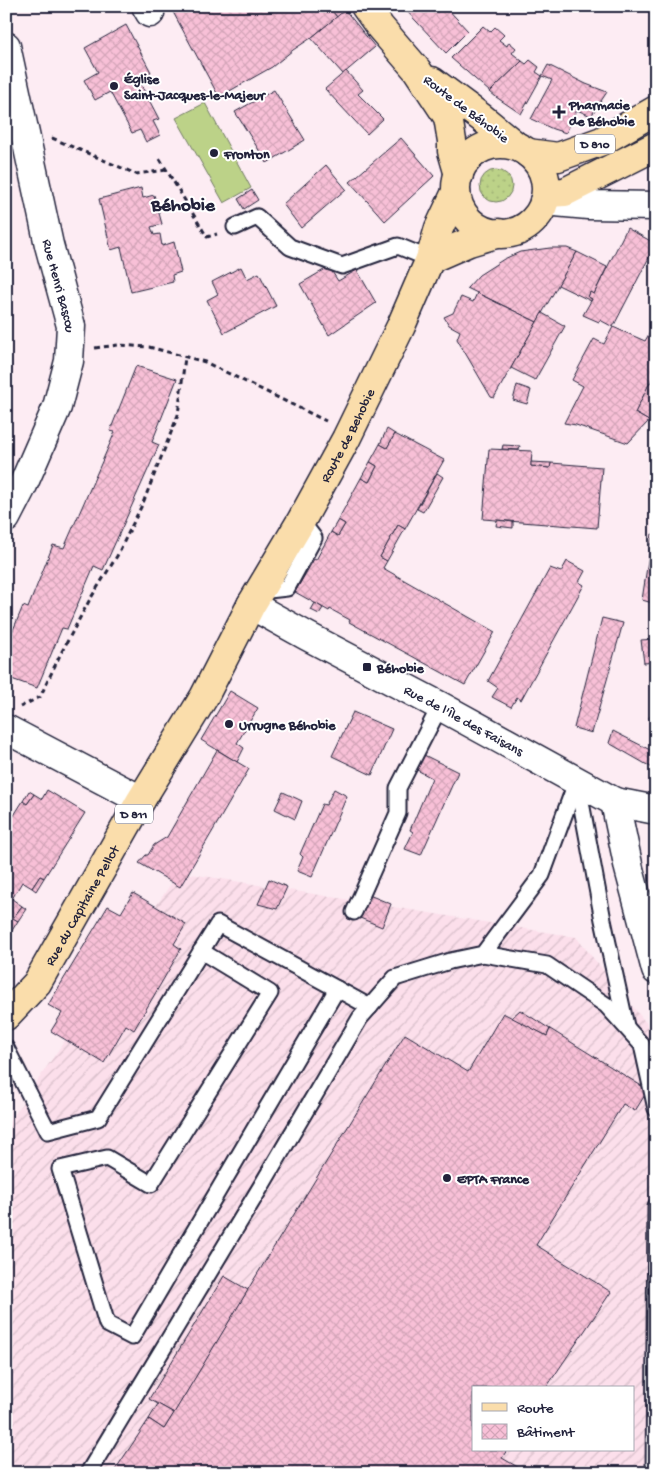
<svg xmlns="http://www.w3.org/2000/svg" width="662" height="1479" viewBox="0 0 662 1479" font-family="'Gochi Hand',sans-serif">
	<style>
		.industrial { fill: url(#industrial-furrows); fill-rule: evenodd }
		.grass { fill: url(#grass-dots); stroke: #6f7a62 }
		.garden { fill: #bcd288; stroke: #6f7a62 }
		.building { fill: url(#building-cross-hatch); stroke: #22223b }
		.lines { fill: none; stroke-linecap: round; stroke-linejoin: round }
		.service-casing { stroke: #22223b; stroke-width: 19 }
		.minor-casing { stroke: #22223b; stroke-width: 31 }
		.primary-casing { stroke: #22223b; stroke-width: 31 }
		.path { stroke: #22223b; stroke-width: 3; stroke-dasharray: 5 4; stroke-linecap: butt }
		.service { stroke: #fff; stroke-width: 15 }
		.minor { stroke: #fff; stroke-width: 28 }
		.primary { stroke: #faddab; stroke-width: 28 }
		.poi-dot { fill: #22223b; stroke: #fff; stroke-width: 2 }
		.labels { text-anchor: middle; stroke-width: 4; stroke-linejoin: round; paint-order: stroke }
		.shield { fill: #fff; stroke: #646476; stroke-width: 1 }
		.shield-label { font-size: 12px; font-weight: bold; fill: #22223b }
		.poi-label { font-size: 14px; font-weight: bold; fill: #22223b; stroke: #fff; text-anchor: start }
		.street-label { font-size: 14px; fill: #22223b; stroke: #fff }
		.district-label { font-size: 19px; font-weight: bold; fill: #22223b; stroke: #fff }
	</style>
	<defs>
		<pattern id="industrial-furrows" width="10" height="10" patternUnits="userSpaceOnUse" patternTransform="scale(1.25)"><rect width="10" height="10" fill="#fcdfeb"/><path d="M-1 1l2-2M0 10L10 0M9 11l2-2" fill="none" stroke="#d8bfca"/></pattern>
		<pattern id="grass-dots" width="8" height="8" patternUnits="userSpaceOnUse" patternTransform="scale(1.25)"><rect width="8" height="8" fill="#bcd288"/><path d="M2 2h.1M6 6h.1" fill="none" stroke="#a1b476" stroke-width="1.8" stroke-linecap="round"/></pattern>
		<pattern id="building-cross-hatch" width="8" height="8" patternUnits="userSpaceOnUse" patternTransform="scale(1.25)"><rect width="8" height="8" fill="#f8c0d7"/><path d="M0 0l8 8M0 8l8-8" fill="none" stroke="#d4a5b9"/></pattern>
	</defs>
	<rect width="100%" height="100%" fill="#fdecf3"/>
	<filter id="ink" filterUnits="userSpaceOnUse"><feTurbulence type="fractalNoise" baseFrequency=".02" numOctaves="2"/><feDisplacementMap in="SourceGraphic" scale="10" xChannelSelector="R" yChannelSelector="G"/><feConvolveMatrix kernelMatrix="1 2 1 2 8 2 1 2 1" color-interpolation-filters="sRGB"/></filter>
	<g filter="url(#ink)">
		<!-- industrial -->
		<path class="industrial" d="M179,872L576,937L656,1035V1473H6V1127ZM473,1388H633V1450H473Z"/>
		<!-- grass -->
		<circle class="grass" cx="496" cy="186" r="16"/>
		<!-- garden -->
		<polygon class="garden" points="205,103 251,188 224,203 176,118"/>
		<!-- building -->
		<g class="building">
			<polygon points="183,6 329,6 337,17 311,38 293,50 272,67 219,97 173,12"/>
			<polygon points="341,6 345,10 337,17 329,7"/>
			<polygon points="402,6 445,6 468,31 446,53"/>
			<polygon points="345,10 375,47 343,74 311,38"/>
			<polygon points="126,25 151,72 138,79 159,119 153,121 160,135 146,142 140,130 132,133 110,92 95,100 84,80 98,72 85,48"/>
			<polygon points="483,26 490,32 495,27 504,35 499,40 507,46 509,42 516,48 512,53 522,61 490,92 451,58"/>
			<polygon points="530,60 539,67 536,72 542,76 521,114 496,97 490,92 522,61 526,64"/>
			<polygon points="548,65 586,84 607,92 591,116 577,110 566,133 553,129 531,119 552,80 542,76"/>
			<polygon points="346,71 363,90 358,94 383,119 367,134 325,89"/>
			<polygon points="274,90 305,140 267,163 235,112"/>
			<polygon points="401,138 434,176 385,221 350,182"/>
			<polygon points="326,165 346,189 301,228 283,204"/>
			<polygon points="141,188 143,198 154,195 162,224 151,227 154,235 160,234 162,246 174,242 181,272 172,275 173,282 131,292 121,247 111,250 99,199"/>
			<polygon points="252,190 258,200 244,209 238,199"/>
			<polygon points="627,228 656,244 613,327 600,320 599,322 583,315 592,299 588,297 590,292 594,294"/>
			<polygon points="550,248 567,248 577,252 537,322 467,288 479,275 504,259 520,252"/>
			<polygon points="577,252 607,267 594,294 590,292 588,297 592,299 591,301 558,285"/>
			<polygon points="241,267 247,279 259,273 276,306 224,333 207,300 218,294 212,282"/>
			<polygon points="329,267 338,281 357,270 376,303 329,335 300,284"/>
			<polygon points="477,293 537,322 494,398 491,397 457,339 460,331 449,325 444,317 453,313 461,297 473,302"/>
			<polygon points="542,313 565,326 535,380 511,368"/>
			<polygon points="656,322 656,371 635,413 649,421 628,443 576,425 564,423 583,386 572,380 594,339 604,344 613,327 645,341"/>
			<polygon points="136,366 177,379 152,442 159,445 103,570 94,566 67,629 62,628 37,688 6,677 6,647 23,606 28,608 53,545 64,548 115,432 110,431"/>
			<polygon points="650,382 656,387 656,413 649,421 635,413"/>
			<polygon points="517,385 531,390 527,404 513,400"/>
			<polygon points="387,429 395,434 387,448 380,444"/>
			<polygon points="395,434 444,460 405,529 398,525 380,557 387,561 383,568 495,632 465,685 349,622 350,620 330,609 329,611 295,592 314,559 316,560 331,532 338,536 345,524 338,520 361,478 369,482 377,466 370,462 380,444 387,448"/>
			<polygon points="503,445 520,446 519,450 502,449"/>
			<polygon points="489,449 532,451 531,466 550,468 551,463 602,467 597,528 483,519"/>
			<polygon points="370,462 377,466 369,482 361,478"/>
			<polygon points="531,462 551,463 550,468 531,466"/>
			<polygon points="437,473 443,477 423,512 417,509"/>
			<polygon points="338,520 345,524 338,536 331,532"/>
			<polygon points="497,520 513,522 513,528 496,526"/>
			<polygon points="398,525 405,529 387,561 380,557"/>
			<polygon points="652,534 656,535 656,604 642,600"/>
			<polygon points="567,561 585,571 579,582 584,585 521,700 517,697 511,707 492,697 498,688 488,681 550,568 561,572"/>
			<polygon points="315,603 323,608 319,614 311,610"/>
			<polygon points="602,618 623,623 592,733 574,728"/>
			<polygon points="656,639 656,662 644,663 641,640"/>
			<polygon points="230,691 258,708 237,743 244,748 237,762 201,740"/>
			<polygon points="353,712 392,729 372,775 332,756"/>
			<polygon points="656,715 656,739 649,717"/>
			<polygon points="613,731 656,753 656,770 609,743"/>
			<polygon points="217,750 249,769 180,887 139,863 146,855 148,855 154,845 167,837"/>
			<polygon points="424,755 458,772 421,855 405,849 413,832 410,830 432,778 417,770"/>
			<polygon points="334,789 347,796 312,877 297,871 303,857 300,854 322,804 326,805"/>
			<polygon points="47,790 85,813 44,878 40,876 32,888 22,882 12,899 22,906 13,918 18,921 6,940 6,828 23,801 27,804 34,794 42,799"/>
			<polygon points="29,791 34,794 27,804 23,801"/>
			<polygon points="283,792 302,801 295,819 275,809"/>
			<polygon points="40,876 44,878 36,891 32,888"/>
			<polygon points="269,879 287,887 277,909 258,904"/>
			<polygon points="133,893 186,924 174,944 181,949 134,1030 126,1025 104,1063 51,1031 62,1013 48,1005 108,906 121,913"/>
			<polygon points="369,895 391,904 382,927 360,918"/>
			<polygon points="22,906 26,909 18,921 13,918"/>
			<polygon points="520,1010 550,1029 547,1036 511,1018"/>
			<polygon points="503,1013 547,1036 550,1029 648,1090 635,1111 623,1104 536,1245 611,1292 546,1388 473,1388 473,1450 507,1450 502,1458 528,1473 113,1473 149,1419 164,1429 253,1281 405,1034 468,1072"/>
			<polygon points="224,1276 248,1290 174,1413 149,1399"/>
			<polygon points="158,1404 174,1413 164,1429 149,1419"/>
		</g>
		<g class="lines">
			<defs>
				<g id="service">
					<polyline points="235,227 257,217 290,247 342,266 398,246 430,259"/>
					<polyline points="260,591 287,588 314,538 301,521"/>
					<polyline points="577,781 603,920 626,1026"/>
					<polyline points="354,912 398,813 398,788 440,706"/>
					<polyline points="201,951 270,993 151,1184 107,1158 60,1169 107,1324 132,1337 337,989"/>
					<polyline points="483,954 547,965 606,1005 642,1045 656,1109"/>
					<polyline points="6,1048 48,1131 98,1118 218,924 370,1007"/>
					<polyline points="88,1473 263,1183 360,1018 395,978 450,961 483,954 542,875 577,780"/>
					<polyline points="654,1473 656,1206"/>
				</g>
				<g id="minor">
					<polyline points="146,6 150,13"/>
					<path id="s1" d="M6,46L49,245L71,326L69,361L57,407L23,485L6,518"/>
					<polyline points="544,201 588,205 656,206"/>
					<path id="s2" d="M251,605L307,636L440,706L615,802L656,810"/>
					<polyline points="6,729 141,800"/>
					<polyline points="615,802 629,869 656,970"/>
				</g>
				<g id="primary">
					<polyline points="365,6 380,27 417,70 448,117 452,141 452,151 459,175"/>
					<polyline points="432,81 482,118 516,146"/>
					<circle cx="501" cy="189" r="45"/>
					<polyline points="528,153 558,157 602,141 656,110"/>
					<polyline points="547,193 565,192 656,146"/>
					<polyline points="430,259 469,242 499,233"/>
					<path id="s3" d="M6,1016L37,983L141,800L204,697L251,605L301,521L346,439L401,326L430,259L439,228L456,192"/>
				</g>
			</defs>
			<!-- service casing -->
			<use href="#service" class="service-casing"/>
			<!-- minor casing -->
			<use href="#minor" class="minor-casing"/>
			<!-- primary casing -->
			<use href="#primary" class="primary-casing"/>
			<!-- path -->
			<g class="path">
				<polyline points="52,138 136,174 167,170"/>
				<polyline points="160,159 207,237 217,234"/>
				<polyline points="95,348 118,345 149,347 205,362 326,421"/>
				<polyline points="20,707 40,697 60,655 89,601 117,556 143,503 178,415 185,357"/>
			</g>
			<!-- service -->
			<use href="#service" class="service"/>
			<!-- minor -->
			<use href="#minor" class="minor"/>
			<!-- primary -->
			<use href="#primary" class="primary"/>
		</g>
	</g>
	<!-- markers -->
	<g class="poi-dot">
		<circle cx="114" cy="86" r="5"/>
		<path d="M556.5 104.5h5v5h5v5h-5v5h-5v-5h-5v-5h5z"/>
		<circle cx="214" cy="153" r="5"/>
		<rect x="362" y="662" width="10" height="10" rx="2.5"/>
		<circle cx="229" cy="724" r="5"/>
		<circle cx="447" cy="1178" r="5"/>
	</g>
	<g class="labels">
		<!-- shield labels -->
		<g class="shield">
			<rect x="575" y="134.5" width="40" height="19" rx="4"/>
			<rect x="115" y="804.5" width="38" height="19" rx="4"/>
		</g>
		<g class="shield-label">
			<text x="595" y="148">D 810</text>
			<text x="134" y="818">D 811</text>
		</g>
		<!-- poi labels -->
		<g class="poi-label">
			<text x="124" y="83">Église<tspan x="124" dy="16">Saint-Jacques-le-Majeur</tspan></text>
			<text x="569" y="109">Pharmacie<tspan x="569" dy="16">de Béhobie</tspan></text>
			<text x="224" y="158">Fronton</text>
			<text x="377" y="672">Béhobie</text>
			<text x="239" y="729">Urrugne Béhobie</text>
			<text x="457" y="1183">EPTA France</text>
		</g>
		<!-- street labels -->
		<g class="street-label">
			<text transform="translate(467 108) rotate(37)" y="5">Route de Béhobie</text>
			<text dy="5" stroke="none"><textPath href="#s1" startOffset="246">Rue Henri Bascou</textPath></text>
			<text dy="5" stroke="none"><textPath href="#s3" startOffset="675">Route de Behobie</textPath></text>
			<text dy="5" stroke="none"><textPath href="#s2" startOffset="242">Rue de l'Île des Faisans</textPath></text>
			<text dy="5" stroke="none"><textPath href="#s3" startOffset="135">Rue du Capitaine Pellot</textPath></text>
		</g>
		<!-- district labels -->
		<g class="district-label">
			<text x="183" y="210">Béhobie</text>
		</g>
	</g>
	<!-- margin -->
	<rect width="662" height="1479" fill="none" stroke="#fff" stroke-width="25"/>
	<rect x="12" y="12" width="637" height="1454" fill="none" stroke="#22223b" stroke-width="2" filter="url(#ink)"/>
	<!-- legend -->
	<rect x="472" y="1386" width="162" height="65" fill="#ffffff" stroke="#a7a7b1"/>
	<rect x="482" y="1403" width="25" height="8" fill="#faddab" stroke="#a7a7b1"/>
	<text x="517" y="1412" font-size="15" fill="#22223b">Route</text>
	<rect x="482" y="1424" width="25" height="15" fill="url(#building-cross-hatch)" stroke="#a7a7b1"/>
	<text x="517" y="1436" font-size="15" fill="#22223b">Bâtiment</text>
</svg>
